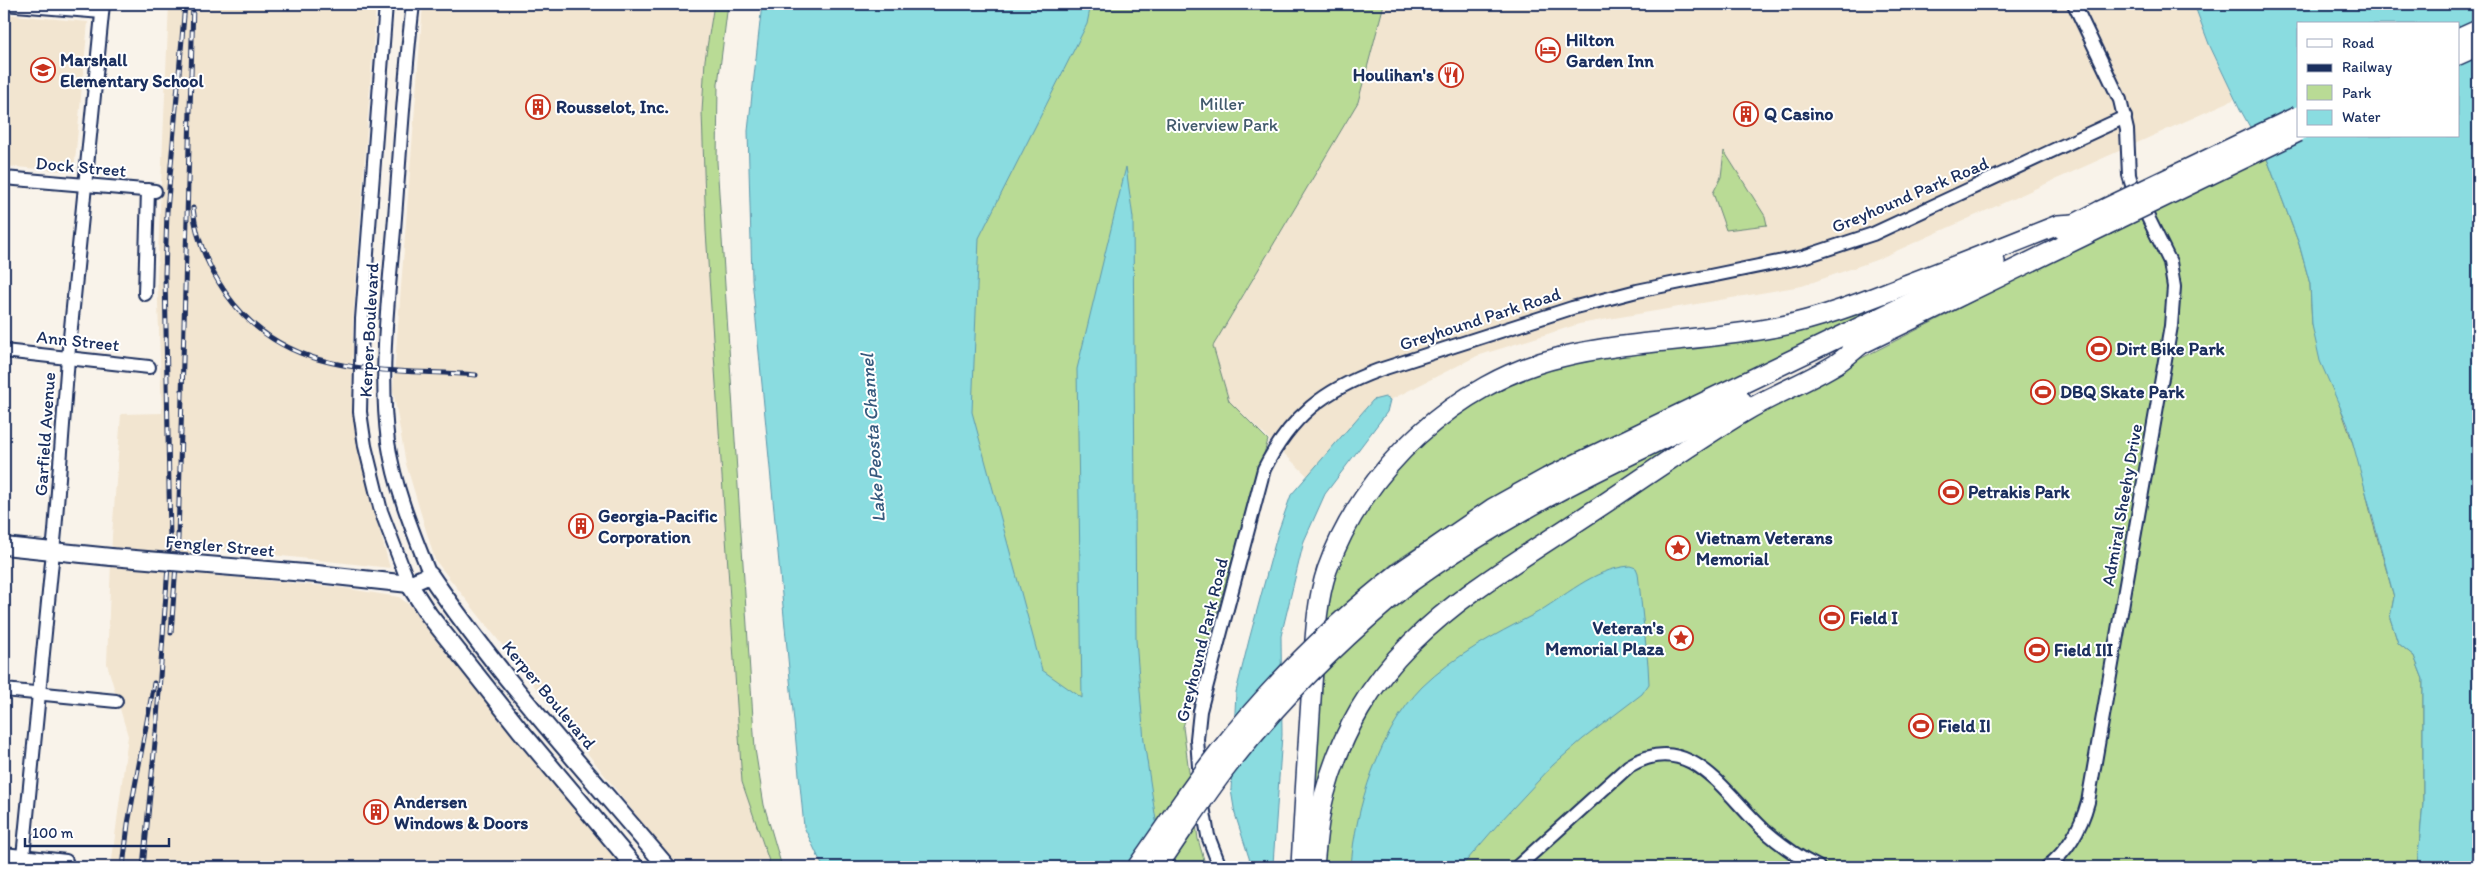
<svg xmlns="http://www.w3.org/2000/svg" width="2482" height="871" viewBox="0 0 2482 871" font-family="Itim,sans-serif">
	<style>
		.built { fill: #f2e5d0 }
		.green { fill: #b9db95; stroke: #6a857a }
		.water { fill: #8adce0; stroke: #5e97ac; fill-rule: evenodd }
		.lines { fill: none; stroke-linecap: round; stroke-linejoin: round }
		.minor-casing { stroke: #1b2f5e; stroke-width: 16 }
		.major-casing { stroke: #1b2f5e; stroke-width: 20 }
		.highway-casing { stroke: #1b2f5e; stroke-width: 22 }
		.minor { stroke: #fff; stroke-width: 12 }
		.major { stroke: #fff; stroke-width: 16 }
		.highway { stroke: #fff; stroke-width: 19 }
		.rail-casing { stroke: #1b2f5e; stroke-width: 5 }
		.rail { stroke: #fff; stroke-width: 3; stroke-dasharray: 9; stroke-linecap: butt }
		.major-bridge-casing { stroke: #1b2f5e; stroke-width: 20; stroke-linecap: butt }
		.highway-bridge-casing { stroke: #1b2f5e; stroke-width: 22; stroke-linecap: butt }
		.major-bridge { stroke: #fff; stroke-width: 16 }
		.highway-bridge { stroke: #fff; stroke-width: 19 }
		.labels { text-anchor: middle; stroke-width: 4; stroke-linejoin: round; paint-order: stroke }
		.poi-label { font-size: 18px; font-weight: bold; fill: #1b2f5e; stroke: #fff; text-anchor: start }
		.park-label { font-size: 18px; fill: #425a6c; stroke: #fff }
		.street-label { font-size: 18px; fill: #1b2f5e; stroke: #fff }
		.water-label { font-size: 19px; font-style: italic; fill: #375a7e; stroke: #fff }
	</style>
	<rect width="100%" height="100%" fill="#f9f3ea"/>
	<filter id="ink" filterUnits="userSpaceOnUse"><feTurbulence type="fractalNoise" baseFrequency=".02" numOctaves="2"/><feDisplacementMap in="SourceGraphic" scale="10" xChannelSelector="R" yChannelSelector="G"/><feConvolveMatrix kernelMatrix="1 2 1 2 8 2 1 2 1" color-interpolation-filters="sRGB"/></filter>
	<g filter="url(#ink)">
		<!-- built -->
		<g class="built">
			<polygon points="169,4 376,4 353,322 352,408 359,455 390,568 200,547 200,574 343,588 399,597 412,607 627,867 111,867 128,736 107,664 112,536 121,414 162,413 157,277"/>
			<polygon points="423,4 714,4 705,60 702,112 706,231 742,782 771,867 677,867 435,560 406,464 393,390"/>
			<polygon points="1384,4 2194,4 2209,44 2235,99 1876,260 1802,286 1579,324 1477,356 1390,400 1317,485 1229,401 1213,346 1358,102"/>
			<polygon points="4,14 88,22 74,172 4,166"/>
		</g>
		<!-- green -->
		<g class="green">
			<polygon points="714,4 728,4 718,84 717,162 755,749 764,805 782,867 771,867 742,782 706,231 702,112 705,60"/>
			<polygon points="1078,4 1384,4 1358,102 1213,346 1229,401 1268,440 1183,727 1198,839 1206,867 1159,867 1094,758 973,584 950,276"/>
			<polygon points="1724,151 1765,216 1767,225 1726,230 1713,193 1721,177"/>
			<polygon points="2266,156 2299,244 2310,284 2312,325 2359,461 2372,519 2394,597 2390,618 2398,643 2414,656 2423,679 2423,804 2417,867 1322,867 1327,816 1347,752 1383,687 1430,631 1708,441 1791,394 2109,232"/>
			<polygon points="1881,303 1881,305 1867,313 1582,450 1488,500 1393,563 1323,624 1331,582 1343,548 1367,503 1436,425 1511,381 1557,364"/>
			<path d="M1676,442L1677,445L1388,657L1311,830L1317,677C1364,634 1409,591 1462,555C1528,509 1603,477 1676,442Z"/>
		</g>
		<!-- water -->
		<g class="water">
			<polygon points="762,4 1091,4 1087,24 979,238 972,412 1042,670 1082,698 1077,369 1126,167 1133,218 1136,640 1144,741 1163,867 823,867 804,827 752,279 748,131"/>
			<path d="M2194,4H2478V867H2417L2423,804V679L2414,656L2398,643L2390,618L2394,597L2348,425L2320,361L2312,325L2310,284L2299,244L2266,156L2240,109L2209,44ZM2298,24H2458V136H2298Z"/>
			<polygon points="1385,397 1390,400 1387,412 1325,494 1304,541 1281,636 1282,735 1273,864 1271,867 1252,867 1235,814 1231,790 1236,692 1249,640 1278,532 1291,495 1373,400"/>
			<path d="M1630,566L1636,568L1638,573L1648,665L1649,684L1642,694L1583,739L1553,765L1499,823L1461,867H1351C1355,808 1380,730 1422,687C1454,656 1494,635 1533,615C1565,597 1592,569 1630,566Z"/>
		</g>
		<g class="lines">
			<defs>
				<g id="minor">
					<polyline points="4,4 102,12"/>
					<polyline points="386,4 362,319 360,412 365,446 381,511 409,584"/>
					<path d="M413,4C404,79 400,155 394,230C388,301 379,372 388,442C395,489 413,532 430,575"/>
					<polyline points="4,178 155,191"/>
					<polyline points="145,294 148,190"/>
					<polyline points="4,351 149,367"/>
					<polyline points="4,690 116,701"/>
					<path d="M1200,780L1197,739L1200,711L1264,469C1291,416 1324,390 1379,370L1572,308L1637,291L1803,257L1873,234L2125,117"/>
					<polyline points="1202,800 1208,836 1220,867"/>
					<polyline points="4,854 66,861"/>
					<polyline points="22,867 55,531 68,358 103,4"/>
					<path d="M1517,867L1629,766C1690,729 1725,794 1764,830C1780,844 1799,858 1818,867"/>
					<path d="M2047,867C2069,850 2081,828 2088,802L2171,326L2174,287L2170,262L2132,185L2129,175L2127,130L2120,100L2074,4"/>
				</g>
				<g id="major">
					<polyline points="4,546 111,557"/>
					<path d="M317,574L409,584L430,575C501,679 587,772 667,867"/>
					<polyline points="409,584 429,615 520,730 635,867"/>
				</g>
				<g id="highway">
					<polyline points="2458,38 2478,29"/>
					<polyline points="2458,55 2478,46"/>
					<polyline points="2063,230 2100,211"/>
					<polyline points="1851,349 2106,225"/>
					<polyline points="1400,572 1493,508 1547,478 1995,262"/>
					<path d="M1409,583C1515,507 1624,457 1742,401"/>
					<path d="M1301,867C1304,806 1308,745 1312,684C1315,646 1315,606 1327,570C1362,470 1458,381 1561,357C1630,340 1706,341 1777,327C1823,318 1865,301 1908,284C1958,265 2008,245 2058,225L2074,224"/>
					<path d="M1314,867C1316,844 1318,819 1324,796C1363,651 1461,598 1578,521C1634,485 1687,446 1744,412C1774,394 1807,382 1836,364C1845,358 1853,351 1861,344"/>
				</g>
			</defs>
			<!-- minor casing -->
			<use href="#minor" class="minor-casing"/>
			<!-- major casing -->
			<use href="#major" class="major-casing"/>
			<!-- highway casing -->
			<use href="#highway" class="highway-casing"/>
			<!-- minor -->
			<use href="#minor" class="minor"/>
			<!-- major -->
			<use href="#major" class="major"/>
			<!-- highway -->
			<use href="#highway" class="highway"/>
			<defs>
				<g id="rail">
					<path d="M193,208C196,239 209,269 227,295C288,380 382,368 476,375"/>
					<polyline points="171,633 178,538 193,4"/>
					<polyline points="123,867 128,824 154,683"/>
					<polyline points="143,867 156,732 170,539 165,275 167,211 185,4"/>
				</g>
			</defs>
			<!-- rail casing -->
			<use href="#rail" class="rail-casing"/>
			<!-- rail -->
			<use href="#rail" class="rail"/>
			<defs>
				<polyline id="major-bridge" points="111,557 317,574"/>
				<g id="highway-bridge">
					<polyline points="2100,211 2298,116"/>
					<polyline points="2106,225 2298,132"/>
					<path d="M1137,867C1164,829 1190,789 1219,752C1272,685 1333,624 1400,572"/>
					<path d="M1157,867C1181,833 1203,797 1229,764C1282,697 1343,637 1409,583"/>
				</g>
			</defs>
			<!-- major-bridge casing -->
			<use href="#major-bridge" class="major-bridge-casing"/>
			<!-- highway-bridge casing -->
			<use href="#highway-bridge" class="highway-bridge-casing"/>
			<!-- major-bridge -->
			<use href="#major-bridge" class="major-bridge"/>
			<!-- highway-bridge -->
			<use href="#highway-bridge" class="highway-bridge"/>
		</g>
	</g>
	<!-- icons -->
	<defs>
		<symbol id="hotel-ring" viewBox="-11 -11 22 22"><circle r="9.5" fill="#fff" stroke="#c8321e" stroke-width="1.5"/><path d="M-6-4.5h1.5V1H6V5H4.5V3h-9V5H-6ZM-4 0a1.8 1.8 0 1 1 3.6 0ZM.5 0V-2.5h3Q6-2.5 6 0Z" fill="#c8321e"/></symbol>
		<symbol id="school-ring" viewBox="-11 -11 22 22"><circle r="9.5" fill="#fff" stroke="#c8321e" stroke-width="1.5"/><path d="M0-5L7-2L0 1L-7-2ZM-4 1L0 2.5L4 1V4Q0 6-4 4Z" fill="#c8321e"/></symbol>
		<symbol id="restaurant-ring" viewBox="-11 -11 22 22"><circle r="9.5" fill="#fff" stroke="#c8321e" stroke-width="1.5"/><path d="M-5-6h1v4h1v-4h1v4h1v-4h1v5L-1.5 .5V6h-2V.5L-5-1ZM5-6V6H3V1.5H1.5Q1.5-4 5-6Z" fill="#c8321e"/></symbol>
		<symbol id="building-ring" viewBox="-11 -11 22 22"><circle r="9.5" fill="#fff" stroke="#c8321e" stroke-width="1.5"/><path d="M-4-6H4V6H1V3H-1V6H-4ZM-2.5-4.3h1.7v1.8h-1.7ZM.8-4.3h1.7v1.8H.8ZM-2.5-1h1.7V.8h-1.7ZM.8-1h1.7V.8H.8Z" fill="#c8321e"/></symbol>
		<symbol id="stadium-ring" viewBox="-11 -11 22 22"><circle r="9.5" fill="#fff" stroke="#c8321e" stroke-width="1.5"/><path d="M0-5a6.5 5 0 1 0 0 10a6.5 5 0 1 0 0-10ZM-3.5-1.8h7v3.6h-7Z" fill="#c8321e"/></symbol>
		<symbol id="sight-ring" viewBox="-11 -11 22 22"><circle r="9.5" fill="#fff" stroke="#c8321e" stroke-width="1.5"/><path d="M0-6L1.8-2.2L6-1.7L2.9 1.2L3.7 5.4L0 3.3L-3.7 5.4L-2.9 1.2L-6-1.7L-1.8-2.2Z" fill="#c8321e"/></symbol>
	</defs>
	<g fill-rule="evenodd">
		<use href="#hotel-ring" x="1534" y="36" width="28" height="28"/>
		<use href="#school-ring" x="29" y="56" width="28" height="28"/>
		<use href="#restaurant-ring" x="1437" y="61" width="28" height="28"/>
		<use href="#building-ring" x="524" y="93" width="28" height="28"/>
		<use href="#building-ring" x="1732" y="100" width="28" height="28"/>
		<use href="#stadium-ring" x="2085" y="335" width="28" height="28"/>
		<use href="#stadium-ring" x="2029" y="378" width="28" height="28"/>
		<use href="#stadium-ring" x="1937" y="478" width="28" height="28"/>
		<use href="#building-ring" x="567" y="512" width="28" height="28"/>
		<use href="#sight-ring" x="1664" y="534" width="28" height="28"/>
		<use href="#stadium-ring" x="1818" y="604" width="28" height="28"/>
		<use href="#sight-ring" x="1667" y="624" width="28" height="28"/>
		<use href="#stadium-ring" x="2023" y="636" width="28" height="28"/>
		<use href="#stadium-ring" x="1907" y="712" width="28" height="28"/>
		<use href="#building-ring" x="362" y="798" width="28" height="28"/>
	</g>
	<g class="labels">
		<!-- poi labels -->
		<g class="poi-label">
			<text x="1566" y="46">Hilton<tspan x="1566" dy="21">Garden Inn</tspan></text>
			<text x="60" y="66">Marshall<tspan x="60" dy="21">Elementary School</tspan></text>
			<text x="1434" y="81" text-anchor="end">Houlihan's</text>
			<text x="556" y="113">Rousselot, Inc.</text>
			<text x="1764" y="120">Q Casino</text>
			<text x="2116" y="355">Dirt Bike Park</text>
			<text x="2060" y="398">DBQ Skate Park</text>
			<text x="1968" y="498">Petrakis Park</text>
			<text x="598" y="522">Georgia-Pacific<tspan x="598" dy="21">Corporation</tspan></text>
			<text x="1696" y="544">Vietnam Veterans<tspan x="1696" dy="21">Memorial</tspan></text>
			<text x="1850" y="624">Field I</text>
			<text x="1664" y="634" text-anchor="end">Veteran's<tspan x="1664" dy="21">Memorial Plaza</tspan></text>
			<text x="2054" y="656">Field III</text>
			<text x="1938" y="732">Field II</text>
			<text x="394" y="808">Andersen<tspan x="394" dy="21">Windows &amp; Doors</tspan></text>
		</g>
		<!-- park labels -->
		<g class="park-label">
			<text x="1222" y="110">Miller<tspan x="1222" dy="21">Riverview Park</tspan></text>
		</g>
		<!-- street labels -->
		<g class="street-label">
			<text transform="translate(81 167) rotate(5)" y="6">Dock Street</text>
			<text transform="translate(1910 195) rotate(-23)" y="6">Greyhound Park Road</text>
			<text transform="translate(1480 319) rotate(-18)" y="6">Greyhound Park Road</text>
			<text transform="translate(369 330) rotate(-87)" y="6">Kerper Boulevard</text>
			<text transform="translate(78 341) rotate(6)" y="6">Ann Street</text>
			<text transform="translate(45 434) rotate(-86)" y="6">Garfield Avenue</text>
			<text transform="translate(2122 505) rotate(-80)" y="6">Admiral Sheehy Drive</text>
			<text transform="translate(220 546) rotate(5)" y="6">Fengler Street</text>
			<text transform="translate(1202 640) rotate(-76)" y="6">Greyhound Park Road</text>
			<text transform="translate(549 695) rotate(50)" y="6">Kerper Boulevard</text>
		</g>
		<!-- water labels -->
		<g class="water-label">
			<text transform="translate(872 438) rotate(-94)" y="7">Lake Peosta Channel</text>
		</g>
	</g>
	<!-- margin -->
	<rect width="2482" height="871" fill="none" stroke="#fff" stroke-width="20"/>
	<rect x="10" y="10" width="2462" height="851" fill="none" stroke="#1b2f5e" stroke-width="2" filter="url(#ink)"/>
	<!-- legend -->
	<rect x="2297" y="22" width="162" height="115" fill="#ffffff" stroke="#a4acbf"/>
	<rect x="2307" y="39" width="25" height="8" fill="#ffffff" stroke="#a4acbf"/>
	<text x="2342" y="48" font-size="15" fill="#1b2f5e">Road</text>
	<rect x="2307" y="64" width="25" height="8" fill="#1b2f5e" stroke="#a4acbf"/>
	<text x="2342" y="72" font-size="15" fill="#1b2f5e">Railway</text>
	<rect x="2307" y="85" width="25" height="15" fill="#b9db95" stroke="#a4acbf"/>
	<text x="2342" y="98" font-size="15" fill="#1b2f5e">Park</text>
	<rect x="2307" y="110" width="25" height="15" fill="#8adce0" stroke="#a4acbf"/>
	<text x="2342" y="122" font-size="15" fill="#1b2f5e">Water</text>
	<!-- scale -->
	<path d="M25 838v8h144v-8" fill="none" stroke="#1b2f5e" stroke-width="2.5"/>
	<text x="32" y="838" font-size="15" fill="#1b2f5e" stroke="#ffffff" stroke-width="4" paint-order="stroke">100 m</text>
</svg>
